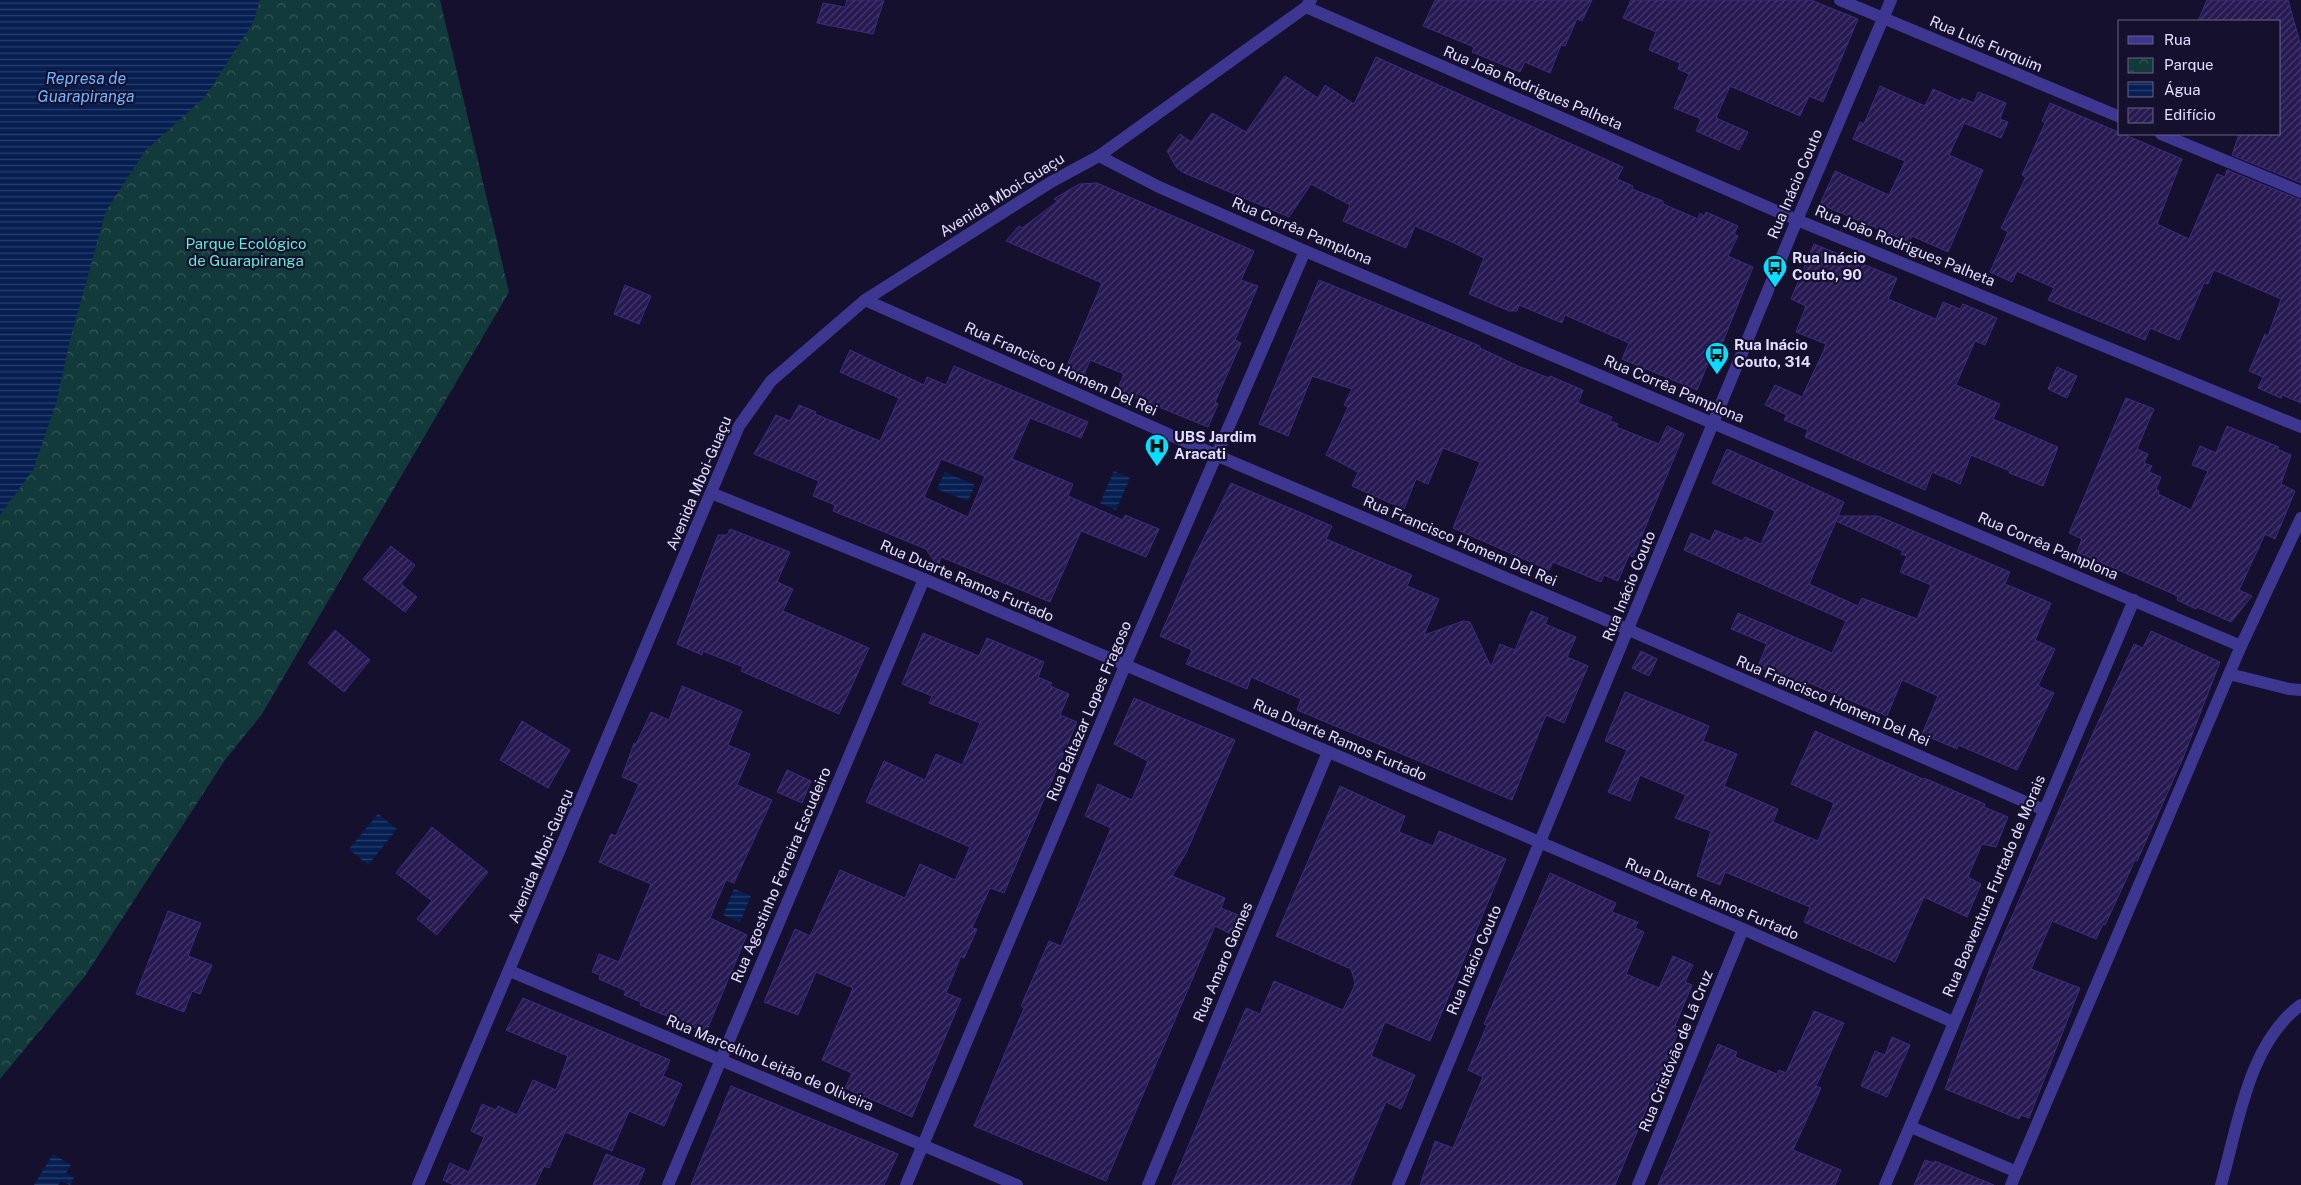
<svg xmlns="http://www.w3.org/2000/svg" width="2301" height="1185" viewBox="0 0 2301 1185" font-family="'Public Sans',sans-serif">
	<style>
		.park { fill: url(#park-crowns) }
		.water { fill: url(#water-rules) }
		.building { fill: url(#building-hatch); stroke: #3e2a80; fill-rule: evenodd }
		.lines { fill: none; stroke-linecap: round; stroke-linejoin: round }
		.street { stroke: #3d3792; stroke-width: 12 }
		.labels { text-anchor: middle; stroke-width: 4.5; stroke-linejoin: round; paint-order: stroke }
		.street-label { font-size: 15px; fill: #e3deff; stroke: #16102f }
		.park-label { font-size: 15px; fill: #5deccd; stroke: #16102f }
		.poi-label { font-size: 15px; font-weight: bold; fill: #e3deff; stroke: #16102f; text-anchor: start }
		.water-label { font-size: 16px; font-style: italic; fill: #6cb6ff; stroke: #16102f }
	</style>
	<defs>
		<pattern id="park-crowns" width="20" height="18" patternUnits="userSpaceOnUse" patternTransform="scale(1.25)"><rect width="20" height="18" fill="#123a3a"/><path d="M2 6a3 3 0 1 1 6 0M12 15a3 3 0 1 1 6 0" fill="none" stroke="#345658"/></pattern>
		<pattern id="water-rules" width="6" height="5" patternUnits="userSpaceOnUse" patternTransform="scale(1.25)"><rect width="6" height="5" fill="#061f52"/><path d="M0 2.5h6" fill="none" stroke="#2a3f6c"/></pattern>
		<pattern id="building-hatch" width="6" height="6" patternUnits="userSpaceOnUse" patternTransform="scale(1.25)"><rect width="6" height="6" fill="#271a52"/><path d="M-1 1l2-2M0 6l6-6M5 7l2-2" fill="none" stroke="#463b6c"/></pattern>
	</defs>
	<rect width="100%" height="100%" fill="#16102f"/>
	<!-- park -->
	<polygon class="park" points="0,0 440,0 509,292 262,714 225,760 85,976 0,1079"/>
	<!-- water -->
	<g class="water">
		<polygon points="0,0 260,0 253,23 205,97 145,151 106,211 70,340 56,404 33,470 0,515"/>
		<polygon points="1114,471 1130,478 1116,510 1100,503"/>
		<polygon points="945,472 975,485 968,501 937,489"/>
		<polygon points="378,814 397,829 368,865 349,849"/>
		<polygon points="734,889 751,896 740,922 723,915"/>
		<polygon points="53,1154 71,1165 66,1173 74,1178 70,1185 61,1181 58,1185 34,1185"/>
	</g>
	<!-- building -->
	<g class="building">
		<polygon points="847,0 884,0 873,34 817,23 823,3 845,7"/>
		<polygon points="1435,0 1592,0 1582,21 1577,19 1565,46 1561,45 1550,73 1525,62 1520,72 1472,52 1474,47 1423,26"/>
		<polygon points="1631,0 1811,0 1858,19 1823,102 1809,96 1800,116 1730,86 1716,118 1748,132 1739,150 1696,131 1701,119 1674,108 1689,74 1678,69 1680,63 1649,50 1656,32 1623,18"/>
		<polygon points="2207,0 2288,0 2301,46 2301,183 2232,155 2239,134 2280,134 2280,21 2198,21"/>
		<polygon points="1376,57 1623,167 1617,179 1633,186 1632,189 1663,201 1663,204 1698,219 1700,213 1704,216 1706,212 1738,226 1734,234 1738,236 1728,256 1753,267 1722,344 1717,342 1697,390 1622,359 1629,343 1565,315 1562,323 1519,305 1517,311 1509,311 1469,294 1484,258 1452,242 1415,226 1406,248 1343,221 1350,205 1311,184 1289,217 1182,172 1176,167 1167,151 1180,134 1191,142 1212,113 1246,132 1285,76 1318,98 1325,85 1354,104"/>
		<polygon points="1880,86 1925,106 1933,89 1960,101 1962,98 1974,103 1978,92 2006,103 2000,119 2008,122 2001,138 1964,123 1949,155 1983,170 1948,252 1912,236 1909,242 1820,204 1835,171 1889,195 1905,161 1853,139 1860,122 1864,124"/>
		<polygon points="2050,103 2182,159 2157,224 2189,239 2217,174 2225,177 2227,170 2301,200 2301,403 2282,395 2281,398 2258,388 2263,377 2249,371 2265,334 2268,336 2281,299 2214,270 2208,284 2204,283 2179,340 2150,328 2145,340 2048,300 2054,288 2017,271 2012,282 1990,272 2008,232 2001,228 2026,177 2022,175 2045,123 2042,121"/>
		<polygon points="1097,183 1254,251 1241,280 1258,286 1235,340 1241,343 1215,402 1218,404 1208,427 1117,390 1124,374 1090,360 1084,375 1066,368 1102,283 1006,241 1019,226 1022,228 1058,201 1054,199 1079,184"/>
		<polygon points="1814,244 1897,278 1888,299 1936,319 1943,302 1960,309 1963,304 1997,318 1985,345 1975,341 1956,385 2000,404 1993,419 2058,447 2043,486 2009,473 2010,471 1971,455 1960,484 1932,472 1925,490 1805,437 1808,430 1784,420 1787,415 1765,405 1775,385 1802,397 1824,350 1826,344 1796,332 1806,306 1791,299"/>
		<polygon points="1319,280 1480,346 1480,348 1518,366 1549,378 1550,376 1583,390 1578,403 1612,417 1610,421 1618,424 1616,427 1659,444 1667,426 1684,434 1633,557 1629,555 1618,581 1604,575 1601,582 1553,562 1549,570 1453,528 1480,462 1443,448 1428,484 1416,479 1404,509 1352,486 1358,472 1326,455 1348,407 1344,405 1352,389 1312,376 1288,436 1259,424"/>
		<polygon points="625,285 651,296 639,324 614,314"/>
		<path d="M850,350L924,385L927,377L946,385L954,366L1088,422L1081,438L1030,418L1012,459L1073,484L1068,496L1123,520L1125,515L1159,529L1146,557L1081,531L1050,602L941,557L938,567L926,549L833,511L835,505L813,496L819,481L754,454L776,415L790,421L799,405L816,412L815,414L880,441L899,398L840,372ZM941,459L985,476L968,517L924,497Z"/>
		<polygon points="2057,367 2077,376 2067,398 2048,389"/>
		<polygon points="2126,398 2154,409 2137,449 2148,454 2144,463 2152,466 2149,472 2161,477 2156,489 2159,491 2158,494 2191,510 2208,471 2192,465 2200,446 2216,453 2227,426 2279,447 2277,449 2291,455 2281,484 2295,491 2275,539 2265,534 2239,590 2252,596 2231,622 2197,607 2196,609 2177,600 2178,596 2077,552 2082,539 2069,533"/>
		<path d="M1727,449L1844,502L1838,516H1878L2010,572L2005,584L2051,603L2035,640L2055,649L2038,686L2054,693L2017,770L1958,745L1957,749L1922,734L1938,696L1902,680L1887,716L1807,682L1805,685L1758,666L1767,644L1731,629L1738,613L1832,653L1846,621L1684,550L1691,533L1710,541L1715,530L1742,541L1745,537L1761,544L1775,511L1712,483ZM1836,521L1903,551L1901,554L1907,556L1900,572L1931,585L1917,619L1862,598L1858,606L1809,584Z"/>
		<polygon points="1231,483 1332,526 1326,539 1412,575 1407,586 1439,599 1424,635 1463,621 1470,622 1491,667 1500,644 1515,650 1531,611 1548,618 1545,624 1576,637 1567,657 1588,666 1564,723 1546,715 1512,800 1297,710 1301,699 1251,677 1247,689 1186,664 1192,650 1160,636 1192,562"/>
		<polygon points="730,529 790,552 777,582 793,589 783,611 869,648 839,714 741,671 743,667 703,651 702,655 677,644 718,535 727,535"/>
		<polygon points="391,546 415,565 401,584 417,597 405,612 363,579"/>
		<polygon points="335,630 370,660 344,692 308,663"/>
		<polygon points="2151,631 2220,662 2183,758 2137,861 2135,860 2105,925 2103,924 2096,939 2052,921 2031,969 2080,988 2029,1118 2021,1115 2019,1119 1945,1089 1995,955 2090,740 2134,644 2143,648"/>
		<polygon points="923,633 979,656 987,638 1044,662 1038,677 1052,683 1050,686 1069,694 1060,715 1077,722 1004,893 990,888 972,928 977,929 964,958 961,956 946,993 961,999 912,1117 845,1088 852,1073 822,1060 853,988 816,972 798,1015 764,1002 795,929 810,936 840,870 905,898 920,864 955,880 970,847 866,802 884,761 925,780 936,754 962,765 980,723 929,703 932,696 902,684"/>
		<polygon points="1641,651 1657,659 1649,676 1632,668"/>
		<polygon points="682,686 742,711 728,745 750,754 737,785 772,800 734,883 726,880 710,918 747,935 706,1032 640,1005 641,1002 624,995 626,991 599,979 600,975 592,972 599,954 619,962 651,884 599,862 611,834 616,836 639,784 622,777 634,743 636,744 651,712 669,720"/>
		<polygon points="1625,692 1709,726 1703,741 1737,754 1724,786 1778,809 1773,822 1818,841 1834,803 1791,784 1815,731 1923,779 1924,778 1985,804 1984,807 2008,817 1996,847 1982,844 1968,877 1981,884 1967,917 1924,897 1895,962 1804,922 1810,907 1725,872 1720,885 1697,876 1711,831 1675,818 1686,795 1640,775 1630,801 1608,792 1627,750 1605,741"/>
		<polygon points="1134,698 1235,740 1186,853 1172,876 1225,898 1221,908 1238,915 1231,934 1215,926 1106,1181 974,1126 1024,1008 1021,1006 1049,941 1061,946 1111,828 1085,816 1098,784 1132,800 1148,761 1114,744"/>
		<polygon points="522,721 570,750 548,788 500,760"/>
		<polygon points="787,770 811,781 802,803 777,792"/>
		<polygon points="1340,786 1405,816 1399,832 1433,846 1439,831 1506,859 1430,1041 1385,1022 1371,1056 1415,1075 1401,1109 1386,1102 1350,1185 1172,1185 1246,1008 1260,1014 1274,981 1343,1010 1353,989 1355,983 1351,969 1276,936"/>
		<polygon points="432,827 488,872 437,935 417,919 432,901 396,873"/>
		<polygon points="1550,873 1616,903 1612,912 1638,922 1635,928 1644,932 1626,974 1659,988 1673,956 1693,965 1685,982 1692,985 1675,1026 1680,1028 1615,1185 1420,1185 1435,1141 1453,1148 1483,1077 1468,1070 1487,1025 1484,1024"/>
		<polygon points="168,911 201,923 188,956 212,965 200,994 192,991 184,1012 136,994"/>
		<polygon points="523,998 670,1060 663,1076 682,1084 664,1126 629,1111 612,1151 565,1132 549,1168 544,1166 535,1185 454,1185 443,1180 450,1163 469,1172 484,1137 471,1131 482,1104 496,1110 498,1106 517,1115 533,1080 556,1090 568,1056 506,1030"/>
		<polygon points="1814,1011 1844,1023 1816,1086 1821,1088 1793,1150 1841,1170 1835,1185 1658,1185 1718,1044 1737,1052 1735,1057 1777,1074 1779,1070 1786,1073"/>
		<polygon points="1892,1037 1910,1045 1887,1097 1861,1086 1875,1051 1885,1055"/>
		<polygon points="731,1086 898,1154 884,1185 691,1185"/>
		<polygon points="606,1154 645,1169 638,1185 593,1185"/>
		<polygon points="1925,1160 1934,1163 1935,1161 1994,1185 1914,1185"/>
	</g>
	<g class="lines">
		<!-- street -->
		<g class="street">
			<polyline points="1840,0 2120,117"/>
			<polyline points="1306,7 1797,220 2301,427"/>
			<polyline points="2161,134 2301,192"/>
			<polyline points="1099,156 1159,187 1305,251 2241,646"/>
			<polyline points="865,300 1218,456 1629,630 2044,810"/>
			<polyline points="711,493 924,579 1743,929 1953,1022"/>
			<polyline points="2229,674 2289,689 2301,690"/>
			<polyline points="510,971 1017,1185"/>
			<polyline points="1911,1127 2017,1172"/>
			<polyline points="418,1185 739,426 771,381 865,300 1051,182 1099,156 1306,7 1311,0"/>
			<polyline points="668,1185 924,579"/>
			<polyline points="906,1185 1125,666 1305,251"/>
			<polyline points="1148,1185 1328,752"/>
			<polyline points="1398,1185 1797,220 1891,0"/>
			<polyline points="1638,1185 1743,929"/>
			<polyline points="1885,1185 2134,600"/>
			<polyline points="2011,1185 2241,646 2301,518"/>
			<path d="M2221,1185C2238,1126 2248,1043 2301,1005"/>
		</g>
	</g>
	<!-- icons -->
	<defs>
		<symbol id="bus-pin" viewBox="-11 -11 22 30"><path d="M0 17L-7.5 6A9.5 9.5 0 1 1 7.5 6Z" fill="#0adeff" stroke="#16102f"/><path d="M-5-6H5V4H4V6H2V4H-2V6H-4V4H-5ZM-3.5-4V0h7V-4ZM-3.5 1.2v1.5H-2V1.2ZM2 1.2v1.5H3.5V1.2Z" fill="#111"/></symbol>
		<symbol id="hospital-pin" viewBox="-11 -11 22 30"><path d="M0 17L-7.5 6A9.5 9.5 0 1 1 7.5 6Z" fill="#0adeff" stroke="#16102f"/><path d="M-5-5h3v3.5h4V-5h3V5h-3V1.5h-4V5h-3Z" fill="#111"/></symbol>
	</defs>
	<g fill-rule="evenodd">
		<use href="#bus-pin" x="1761" y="253" width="28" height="38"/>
		<use href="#bus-pin" x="1703" y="340" width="28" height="38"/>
		<use href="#hospital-pin" x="1143" y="432" width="28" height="38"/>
	</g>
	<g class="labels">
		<!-- street labels -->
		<g class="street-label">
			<text transform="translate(1986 44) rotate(23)" y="5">Rua Luís Furquim</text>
			<text transform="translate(1533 88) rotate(23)" y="5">Rua João Rodrigues Palheta</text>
			<text transform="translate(1795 184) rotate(-67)" y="5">Rua Inácio Couto</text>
			<text transform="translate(1002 195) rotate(-32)" y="5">Avenida Mboi-Guaçu</text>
			<text transform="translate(1302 231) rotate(23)" y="5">Rua Corrêa Pamplona</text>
			<text transform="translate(1905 246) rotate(22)" y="5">Rua João Rodrigues Palheta</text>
			<text transform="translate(1061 369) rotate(24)" y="5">Rua Francisco Homem Del Rei</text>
			<text transform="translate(1674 389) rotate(23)" y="5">Rua Corrêa Pamplona</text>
			<text transform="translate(699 483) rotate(-67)" y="5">Avenida Mboi-Guaçu</text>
			<text transform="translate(1460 541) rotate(23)" y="5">Rua Francisco Homem Del Rei</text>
			<text transform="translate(2048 546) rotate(23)" y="5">Rua Corrêa Pamplona</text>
			<text transform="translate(967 581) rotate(23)" y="5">Rua Duarte Ramos Furtado</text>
			<text transform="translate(1629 586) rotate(-68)" y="5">Rua Inácio Couto</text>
			<text transform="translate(1833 701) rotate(23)" y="5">Rua Francisco Homem Del Rei</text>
			<text transform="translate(1089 711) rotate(-67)" y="5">Rua Baltazar Lopes Fragoso</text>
			<text transform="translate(1340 740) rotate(23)" y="5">Rua Duarte Ramos Furtado</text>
			<text transform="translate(541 856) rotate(-67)" y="5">Avenida Mboi-Guaçu</text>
			<text transform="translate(781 875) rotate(-67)" y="5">Rua Agostinho Ferreira Escudeiro</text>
			<text transform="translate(1994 886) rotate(-67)" y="5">Rua Boaventura Furtado de Morais</text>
			<text transform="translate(1712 899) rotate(23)" y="5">Rua Duarte Ramos Furtado</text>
			<text transform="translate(1474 960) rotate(-67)" y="5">Rua Inácio Couto</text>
			<text transform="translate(1223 962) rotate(-67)" y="5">Rua Amaro Gomes</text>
			<text transform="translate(1676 1051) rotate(-68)" y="5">Rua Cristóvão de Lã Cruz</text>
			<text transform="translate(770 1063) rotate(23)" y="5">Rua Marcelino Leitão de Oliveira</text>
		</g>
		<!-- park labels -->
		<g class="park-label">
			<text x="246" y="249">Parque Ecológico<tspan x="246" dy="17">de Guarapiranga</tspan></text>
		</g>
		<!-- poi labels -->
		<g class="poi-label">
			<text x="1792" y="263">Rua Inácio<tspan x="1792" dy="17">Couto, 90</tspan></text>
			<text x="1734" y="350">Rua Inácio<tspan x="1734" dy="17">Couto, 314</tspan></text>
			<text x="1174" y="442">UBS Jardim<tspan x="1174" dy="17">Aracati</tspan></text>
		</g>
		<!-- water labels -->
		<g class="water-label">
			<text x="86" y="84">Represa de<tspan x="86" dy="18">Guarapiranga</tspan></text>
		</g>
	</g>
	<!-- legend -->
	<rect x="2118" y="20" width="162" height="115" fill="#16102f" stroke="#686282"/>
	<rect x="2128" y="36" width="25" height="8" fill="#3d3792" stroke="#686282"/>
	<text x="2164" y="45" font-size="15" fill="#e3deff">Rua</text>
	<rect x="2128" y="58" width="25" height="15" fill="url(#park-crowns)" stroke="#686282"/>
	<text x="2164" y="70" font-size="15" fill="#e3deff">Parque</text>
	<rect x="2128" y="82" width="25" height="15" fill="url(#water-rules)" stroke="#686282"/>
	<text x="2164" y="95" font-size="15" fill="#e3deff">Água</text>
	<rect x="2128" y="108" width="25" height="15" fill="url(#building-hatch)" stroke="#686282"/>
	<text x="2164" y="120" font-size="15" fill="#e3deff">Edifício</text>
</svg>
